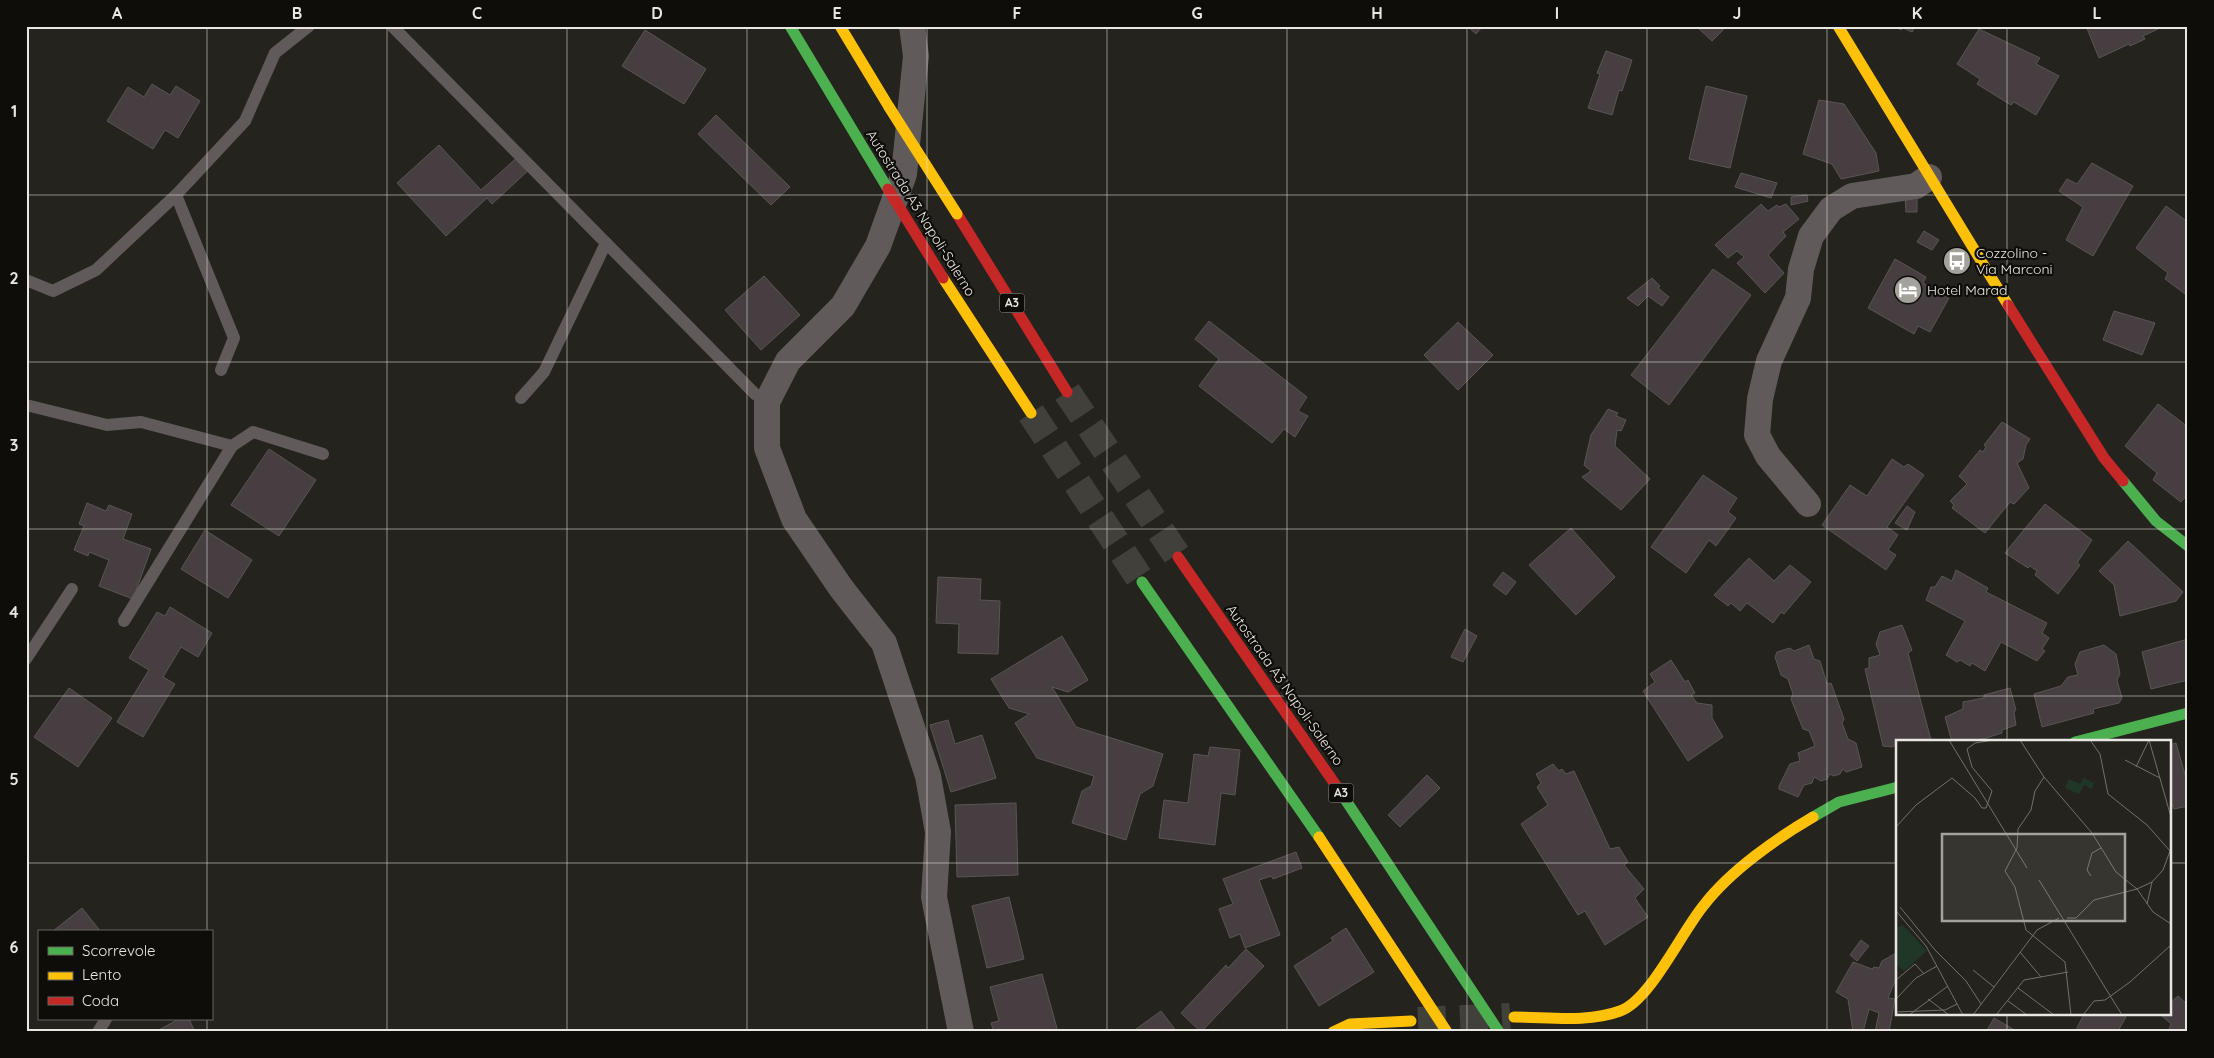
<svg xmlns="http://www.w3.org/2000/svg" width="2214" height="1058" viewBox="0 0 2214 1058" font-family="Quicksand,sans-serif">
	<style>
		.building { fill: #463e40; stroke: #595655 }
		.lines { fill: none; stroke-linecap: round; stroke-linejoin: round }
		.secondary-tunnel { stroke: #42403a; stroke-width: 28; stroke-dasharray: 28 14; stroke-linecap: butt }
		.highway-tunnel { stroke: #42403a; stroke-width: 28; stroke-dasharray: 28 14; stroke-linecap: butt }
		.lane { stroke: #605a5a; stroke-width: 12 }
		.street { stroke: #605a5a; stroke-width: 26 }
		.fast { stroke: #4caf50; stroke-width: 11 }
		.slow { stroke: #ffc107; stroke-width: 11 }
		.jam { stroke: #c62828; stroke-width: 11 }
		.slow-bridge { stroke: #ffc107; stroke-width: 11 }
		.jam-bridge { stroke: #c62828; stroke-width: 11 }
		.grid { fill: none; stroke: #e9e7e1; stroke-width: 1; stroke-opacity: 0.55 }
		.labels { text-anchor: middle; stroke-width: 4.5; stroke-linejoin: round; paint-order: stroke }
		.shield { fill: #0e0d09; stroke: #a7a6a0; stroke-width: 1 }
		.shield-label { font-size: 12px; font-weight: bold; fill: #e9e7e1 }
		.street-label { font-size: 14px; fill: #e9e7e1; stroke: #0e0d09 }
		.poi-label { font-size: 14px; fill: #e9e7e1; stroke: #0e0d09; text-anchor: start }
		.inset-road { fill: none; stroke: #73716b; stroke-width: 1 }
		.view { fill: #a4a29c; fill-opacity: 0.15; stroke: #a4a29c; stroke-width: 2.5 }
		.inset-edge { fill: none; stroke: #e9e7e1; stroke-width: 2.5 }
		.neatline { fill: none; stroke: #e9e7e1; stroke-width: 2 }
		.grid-label { font-size: 16px; text-anchor: middle; font-weight: bold; fill: #e9e7e1 }
	</style>
	<rect width="100%" height="100%" fill="#24231d"/>
	<!-- building -->
	<g class="building">
		<polygon points="1467,26 1483,26 1476,34"/>
		<polygon points="1696,26 1727,26 1712,41"/>
		<polygon points="1894,26 1916,26 1912,32 1903,28 1901,30"/>
		<polygon points="2086,26 2157,26 2158,29 2143,36 2145,39 2130,46 2129,44 2099,58"/>
		<polygon points="1979,29 2040,58 2036,64 2059,76 2036,115 2014,102 2011,105 1977,84 1980,79 1957,64"/>
		<polygon points="645,30 706,69 684,104 622,66"/>
		<polygon points="1606,51 1632,60 1622,91 1619,90 1612,115 1588,108 1600,74 1597,73"/>
		<polygon points="152,84 170,95 176,86 200,101 178,138 165,130 153,149 107,121 128,87 144,97"/>
		<polygon points="1706,86 1747,96 1730,168 1689,159"/>
		<polygon points="1819,100 1844,104 1876,153 1879,171 1841,179 1832,164 1803,154"/>
		<polygon points="716,115 790,187 771,205 698,134"/>
		<polygon points="439,145 481,190 521,154 532,167 492,204 487,198 446,236 397,183"/>
		<polygon points="2092,163 2133,186 2093,256 2066,240 2083,207 2059,191 2067,179 2077,184"/>
		<polygon points="1741,173 1777,183 1771,198 1735,187"/>
		<polygon points="1917,194 1917,212 1906,212 1905,195"/>
		<polygon points="1807,195 1808,201 1791,205 1791,197"/>
		<polygon points="1761,204 1768,211 1777,205 1779,207 1786,204 1799,219 1783,232 1786,236 1768,255 1784,273 1765,293 1737,263 1744,257 1737,251 1728,258 1715,245"/>
		<polygon points="2166,206 2188,222 2188,296 2165,279 2168,273 2136,248"/>
		<polygon points="1924,231 1939,240 1932,250 1917,242"/>
		<polygon points="1895,259 1926,277 1923,283 1949,298 1930,332 1918,326 1914,334 1868,308"/>
		<polygon points="1713,269 1751,295 1669,405 1631,375"/>
		<polygon points="764,276 800,315 761,350 725,310"/>
		<polygon points="1652,278 1660,286 1658,288 1669,297 1662,306 1648,296 1638,306 1627,298"/>
		<polygon points="2114,311 2155,323 2142,355 2103,340"/>
		<polygon points="1209,321 1307,397 1298,411 1308,416 1295,437 1284,429 1272,443 1199,386 1219,359 1195,339"/>
		<polygon points="1458,322 1493,355 1458,390 1424,355"/>
		<polygon points="2158,404 2188,427 2188,494 2181,502 2153,480 2157,473 2125,446"/>
		<polygon points="1608,409 1618,413 1616,416 1626,420 1621,431 1617,430 1615,446 1650,479 1621,510 1582,477 1591,471 1584,465 1591,435"/>
		<polygon points="2002,422 2030,439 2026,445 2023,459 2017,463 2029,488 2014,504 2010,502 1985,533 1952,508 1954,505 1950,501 1967,484 1959,476 1980,450 1983,452 1986,447 1984,445"/>
		<polygon points="269,449 316,480 279,536 231,505"/>
		<polygon points="1892,459 1904,467 1908,464 1924,475 1887,527 1898,535 1888,550 1896,555 1886,570 1822,525 1850,485 1867,496"/>
		<polygon points="1703,475 1737,498 1728,512 1736,518 1716,546 1709,540 1686,573 1651,547"/>
		<polygon points="87,503 106,511 109,505 132,514 123,539 151,549 133,599 99,586 109,560 89,552 88,556 74,550 84,526 79,524"/>
		<polygon points="2045,504 2092,540 2077,563 2080,565 2058,594 2035,575 2037,571 2030,566 2028,568 2005,553"/>
		<polygon points="1907,506 1915,512 1907,530 1895,523"/>
		<polygon points="1571,528 1615,577 1576,615 1529,565"/>
		<polygon points="205,530 252,560 228,598 181,569"/>
		<polygon points="2128,541 2183,592 2176,601 2120,616 2114,585 2099,571"/>
		<polygon points="1749,558 1774,581 1790,565 1811,582 1784,614 1781,612 1773,623 1747,603 1740,611 1731,603 1728,606 1714,595"/>
		<polygon points="1956,570 1988,588 1986,592 2047,623 2042,633 2049,638 2042,649 2045,651 2037,661 2001,642 1985,671 1972,663 1970,666 1960,660 1957,662 1946,655 1965,621 1926,600 1931,587 1935,587 1942,576 1952,581"/>
		<polygon points="1503,572 1516,582 1506,595 1493,585"/>
		<polygon points="938,577 981,579 980,600 1000,601 998,654 958,653 959,624 936,623"/>
		<polygon points="170,607 212,633 198,657 181,647 163,677 175,684 143,737 117,722 149,670 129,658 157,612 165,616"/>
		<polygon points="1902,625 1912,650 1908,653 1931,740 1930,742 1911,742 1911,740 1898,742 1898,744 1892,747 1883,746 1865,669 1869,668 1869,658 1880,655 1876,644 1880,632"/>
		<polygon points="1465,629 1477,636 1463,662 1451,657"/>
		<polygon points="1062,636 1088,680 1068,692 1052,687 1076,727 1163,754 1153,786 1140,794 1126,840 1072,823 1082,791 1091,786 1094,776 1037,758 1015,723 1029,714 1009,708 991,679"/>
		<polygon points="2188,639 2188,680 2151,689 2142,652"/>
		<polygon points="1809,645 1814,659 1820,661 1827,684 1831,683 1844,719 1842,723 1848,739 1856,743 1862,767 1846,772 1843,769 1840,774 1833,776 1830,774 1827,779 1821,781 1814,777 1812,783 1804,785 1798,797 1779,789 1779,786 1790,764 1800,761 1798,753 1815,746 1809,731 1803,729 1791,699 1793,694 1788,679 1781,675 1775,657 1777,652 1790,648 1794,651"/>
		<polygon points="2104,645 2116,654 2120,674 2117,680 2122,698 2119,703 2093,709 2094,713 2042,727 2034,694 2061,686 2068,677 2078,675 2075,664 2080,652"/>
		<polygon points="1671,660 1685,682 1688,680 1695,693 1691,695 1697,703 1712,705 1712,718 1723,737 1688,761 1643,691 1655,682 1650,674"/>
		<polygon points="69,688 112,718 78,767 34,737"/>
		<polygon points="2010,688 2016,710 2014,712 2016,725 2002,730 2002,733 1973,742 1952,742 1945,717 1963,709 1963,702 1984,698 1984,695"/>
		<polygon points="948,720 955,744 982,735 996,778 951,792 930,725"/>
		<polygon points="2176,743 2188,785 2188,806 2174,809 2170,800 2170,745"/>
		<polygon points="1210,747 1240,750 1235,795 1221,793 1215,845 1159,838 1164,800 1188,803 1194,754 1208,756"/>
		<polygon points="1553,764 1559,771 1562,769 1566,774 1574,771 1610,849 1619,847 1628,862 1624,865 1644,889 1635,898 1648,917 1605,945 1585,911 1578,915 1521,824 1548,805 1537,787 1541,783 1536,774"/>
		<polygon points="1427,775 1440,788 1400,827 1388,815"/>
		<polygon points="1016,803 1018,875 957,877 955,805"/>
		<polygon points="1296,852 1302,868 1273,879 1271,876 1259,880 1280,935 1245,948 1240,934 1230,938 1219,909 1233,904 1223,879"/>
		<polygon points="1009,897 1024,959 987,968 972,906"/>
		<polygon points="82,908 101,932 54,932 53,931"/>
		<polygon points="1346,928 1374,972 1319,1006 1294,966 1333,941 1331,938"/>
		<polygon points="1861,940 1869,946 1857,961 1850,955"/>
		<polygon points="1246,949 1264,966 1201,1032 1181,1013 1226,965 1228,968"/>
		<polygon points="1898,952 1898,974 1888,998 1895,999 1889,1032 1875,1032 1879,1013 1869,1009 1863,1032 1853,1032 1848,999 1836,992 1853,962 1872,969 1874,967 1879,968 1882,961"/>
		<polygon points="1042,974 1058,1032 994,1032 991,1023 999,1021 990,987"/>
		<polygon points="2178,996 2188,1005 2188,1032 2168,1032 2171,1024 2160,1014 2170,1014 2170,1003"/>
		<polygon points="1161,1011 1177,1032 1132,1032"/>
		<polygon points="2084,1014 2121,1014 2126,1017 2118,1031 2114,1029 2113,1032 2075,1032"/>
		<polygon points="1994,1018 2018,1032 1986,1032"/>
		<polygon points="179,1019 189,1019 195,1032 155,1032"/>
	</g>
	<g class="lines">
		<!-- secondary-tunnel -->
		<polyline class="secondary-tunnel" points="1418,1021 1510,1017"/>
		<!-- highway-tunnel -->
		<g class="highway-tunnel">
			<polyline points="1067,392 1178,557"/>
			<polyline points="1031,413 1142,582"/>
		</g>
		<!-- lane -->
		<g class="lane">
			<polyline points="392,26 755,394 767,402"/>
			<polyline points="176,195 234,338 221,370"/>
			<polyline points="26,280 53,291 96,270 176,195 245,121 275,53 309,26"/>
			<polyline points="521,398 544,372 606,243"/>
			<polyline points="26,405 107,425 141,422 232,446"/>
			<polyline points="124,621 232,446 253,432 323,454"/>
			<polyline points="26,659 72,589"/>
			<polyline points="98,1032 106,1019"/>
		</g>
		<!-- street -->
		<g class="street">
			<polyline points="912,26 916,56 904,174 878,246 843,306 788,361 767,402 767,448 794,519 841,588 884,643 928,776 938,832 934,897 961,1032"/>
			<polyline points="1808,504 1768,456 1757,435 1760,399 1769,361 1798,298 1801,269 1811,236 1831,209 1852,196 1916,186 1929,177"/>
		</g>
		<!-- fast -->
		<g class="fast">
			<polyline points="790,26 888,189"/>
			<polyline points="2123,481 2156,521 2188,546"/>
			<polyline points="1142,582 1319,837"/>
			<polyline points="2075,742 2188,713"/>
			<polyline points="1337,787 1499,1032"/>
			<polyline points="1813,817 1839,802 1898,787"/>
		</g>
		<!-- slow -->
		<g class="slow">
			<polyline points="840,26 889,107"/>
			<polyline points="1838,26 2008,305"/>
			<polyline points="943,278 1031,413"/>
			<polyline points="1319,837 1447,1032"/>
			<path d="M1514,1017C1548,1017 1588,1023 1620,1011C1650,1001 1682,931 1704,905C1730,871 1777,838 1813,817"/>
			<polyline points="1333,1032 1350,1024 1411,1021"/>
		</g>
		<!-- jam -->
		<g class="jam">
			<polyline points="957,214 1067,392"/>
			<polyline points="2008,305 2104,458 2123,481"/>
			<polyline points="1178,557 1337,787"/>
		</g>
		<!-- slow-bridge -->
		<polyline class="slow-bridge" points="889,107 957,214"/>
		<!-- jam-bridge -->
		<polyline class="jam-bridge" points="888,189 943,278"/>
	</g>
	<!-- grid -->
	<path class="grid" d="M207,26V932M387,26V1032M567,26V1032M747,26V1032M927,26V1032M1107,26V1032M1287,26V1032M1467,26V1032M1647,26V1032M1827,26V1032M2007,26V742M26,195H2188M26,362H2188M26,529H2188M26,696H2188M26,863H1898M2170,863H2188M2007,1014V1032M207,1019V1032"/>
	<!-- icons -->
	<defs>
		<symbol id="bus-disc" viewBox="-11 -11 22 22"><circle r="9.5" fill="#a4a29c" stroke="#0e0d09"/><path d="M-5-6H5V4H4V6H2V4H-2V6H-4V4H-5ZM-3.5-4V0h7V-4ZM-3.5 1.2v1.5H-2V1.2ZM2 1.2v1.5H3.5V1.2Z" fill="#fff"/></symbol>
		<symbol id="hotel-disc" viewBox="-11 -11 22 22"><circle r="9.5" fill="#a4a29c" stroke="#0e0d09"/><path d="M-6-4.5h1.5V1H6V5H4.5V3h-9V5H-6ZM-4 0a1.8 1.8 0 1 1 3.6 0ZM.5 0V-2.5h3Q6-2.5 6 0Z" fill="#fff"/></symbol>
	</defs>
	<g fill-rule="evenodd">
		<use href="#bus-disc" x="1941" y="245" width="32" height="32"/>
		<use href="#hotel-disc" x="1892" y="274" width="32" height="32"/>
	</g>
	<g class="labels">
		<!-- shield labels -->
		<g class="shield">
			<rect x="999.5" y="293.5" width="25" height="19" rx="4"/>
			<rect x="1328.5" y="783.5" width="25" height="19" rx="4"/>
		</g>
		<g class="shield-label">
			<text x="1012" y="307">A3</text>
			<text x="1341" y="797">A3</text>
		</g>
		<!-- street labels -->
		<g class="street-label">
			<text transform="translate(921 213) rotate(58)" y="5">Autostrada A3 Napoli-Salerno</text>
			<text transform="translate(1285 685) rotate(55)" y="5">Autostrada A3 Napoli-Salerno</text>
		</g>
		<!-- poi labels -->
		<g class="poi-label">
			<text x="1976" y="258">Cozzolino -<tspan x="1976" dy="16">Via Marconi</tspan></text>
			<text x="1927" y="295">Hotel Marad</text>
		</g>
	</g>
	<!-- overview -->
	<g transform="translate(1896 740)">
		<rect width="275" height="275" fill="#24231d"/>
		<path d="M188,38L198,43L196,49L188,45L183,54L169,48L173,39L184,44ZM7,185L31,211L8,231L0,224V188Z" fill="#203727"/>
		<path class="inset-road" d="M53,0L131,128M124,0L148,37L196,93L220,132L241,149M194,0L204,14L212,54L251,85L274,111M253,0L275,77M229,20L264,38M240,27L253,0M148,37L139,51L135,70L122,89L121,108L109,131L119,147L130,190L169,222L175,275M56,38L79,58L86,68H90L96,51L76,27L71,9L79,3L98,0M0,87L20,65L56,38M195,136L191,130L196,113L205,108M143,140L226,275M241,149L257,172L275,184M251,164L256,142M4,167L39,210L70,241L85,264M0,171L30,206L67,275M171,178H180L198,160L241,149L256,142L267,130L274,111M124,212L145,237M77,230L98,247M0,240L19,224L28,234M122,248L158,275M0,259L20,238L41,226M32,259L53,275M112,261L131,275M0,272L49,270L61,264M13,275L52,246M77,275L141,190L163,178M100,275L128,240L172,232M187,275L198,261L209,260L234,242L275,205"/>
		<path class="view" d="M46,94H229V181H46Z"/>
		<rect width="275" height="275" class="inset-edge"/>
	</g>
	<!-- border -->
	<rect width="2214" height="1058" fill="none" stroke="#0e0d09" stroke-width="55"/>
	<!-- legend -->
	<rect x="38" y="930" width="175" height="90" fill="#0e0d09" stroke="#66645f"/>
	<rect x="48" y="947" width="25" height="8" fill="#4caf50" stroke="#66645f"/>
	<text x="82" y="956" font-size="15" fill="#e9e7e1">Scorrevole</text>
	<rect x="48" y="972" width="25" height="8" fill="#ffc107" stroke="#66645f"/>
	<text x="82" y="980" font-size="15" fill="#e9e7e1">Lento</text>
	<rect x="48" y="997" width="25" height="8" fill="#c62828" stroke="#66645f"/>
	<text x="82" y="1006" font-size="15" fill="#e9e7e1">Coda</text>
	<rect x="28" y="28" width="2158" height="1002" class="neatline"/>
	<g class="grid-label">
		<text x="117" y="19">A</text>
		<text x="297" y="19">B</text>
		<text x="477" y="19">C</text>
		<text x="657" y="19">D</text>
		<text x="837" y="19">E</text>
		<text x="1017" y="19">F</text>
		<text x="1197" y="19">G</text>
		<text x="1377" y="19">H</text>
		<text x="1557" y="19">I</text>
		<text x="1737" y="19">J</text>
		<text x="1917" y="19">K</text>
		<text x="2097" y="19">L</text>
		<text x="14" y="117">1</text>
		<text x="14" y="284">2</text>
		<text x="14" y="451">3</text>
		<text x="14" y="618">4</text>
		<text x="14" y="785">5</text>
		<text x="14" y="953">6</text>
	</g>
</svg>
